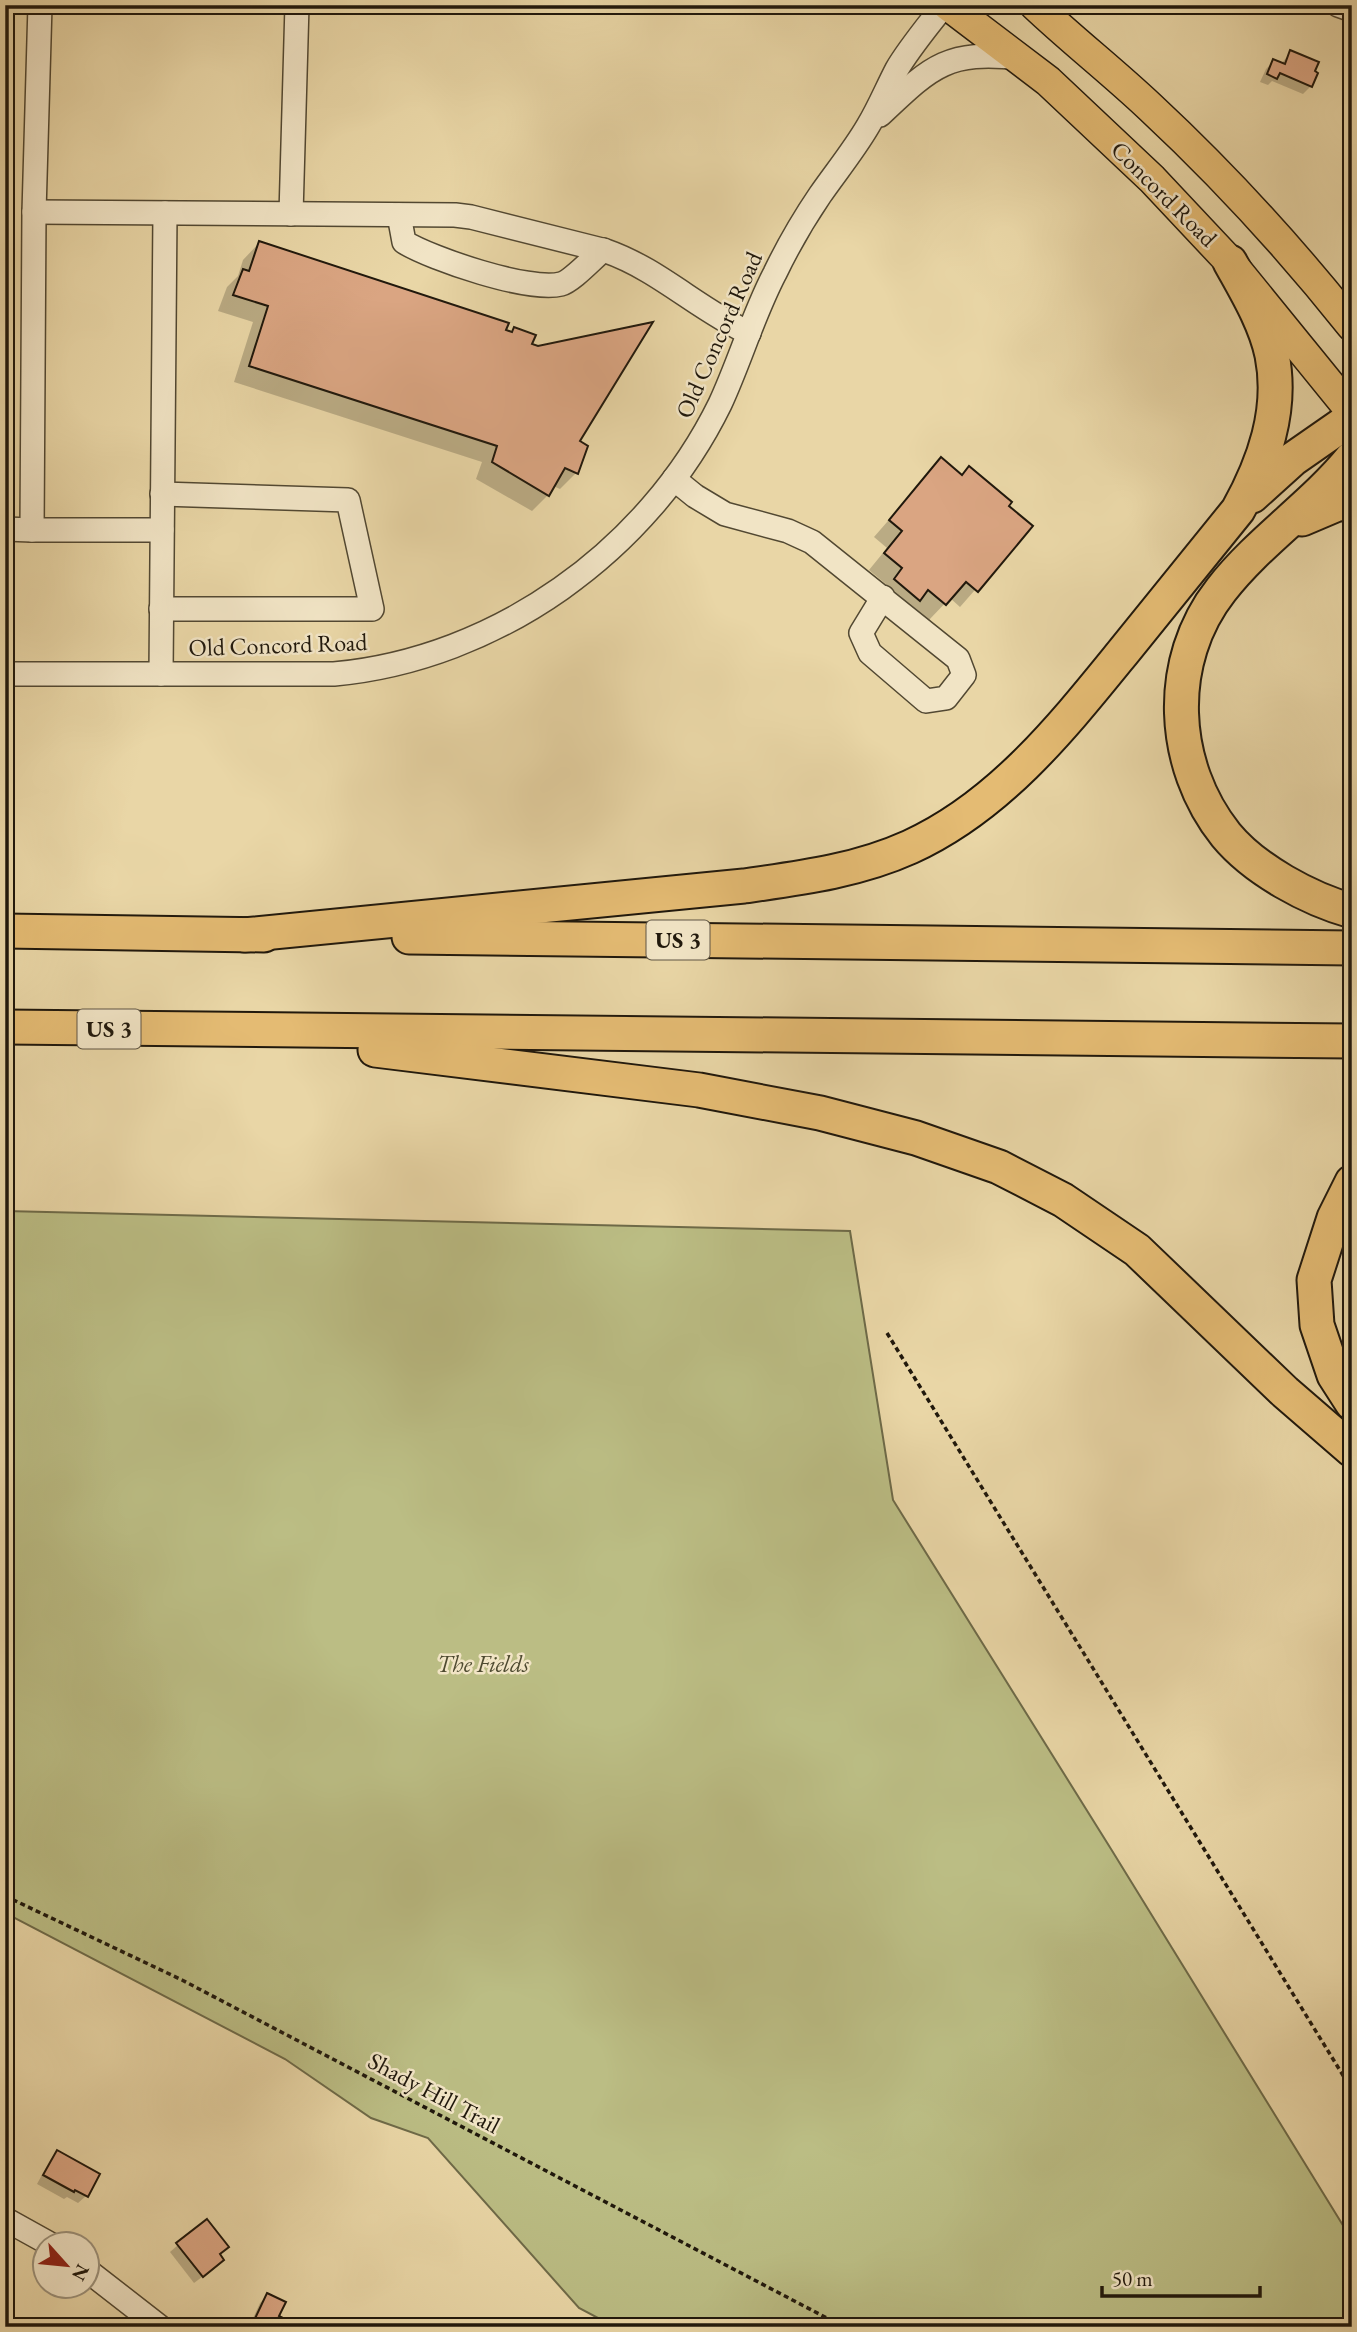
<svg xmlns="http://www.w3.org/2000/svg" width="1357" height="2332" viewBox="0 0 1357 2332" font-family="'EB Garamond',serif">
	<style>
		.green { fill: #bbbd84; stroke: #6e6a48; stroke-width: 2 }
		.shadow { fill: #0003 }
		.building { fill: #daa582; stroke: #20180c; stroke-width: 2 }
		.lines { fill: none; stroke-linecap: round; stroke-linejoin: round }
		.minor-casing { stroke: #524832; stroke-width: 26 }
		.major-casing { stroke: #20180c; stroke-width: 33 }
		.highway-casing { stroke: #20180c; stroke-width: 37 }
		.path { stroke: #20180c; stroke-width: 3.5; stroke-dasharray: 5 3.5; stroke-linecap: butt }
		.minor { stroke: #f1e4c5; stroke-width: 23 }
		.major { stroke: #e4bb73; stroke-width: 30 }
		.highway { stroke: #e4bb73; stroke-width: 33 }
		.labels { text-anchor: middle; stroke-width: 5; stroke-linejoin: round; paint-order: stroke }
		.shield { fill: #f1e4c5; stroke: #5f5544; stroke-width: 2 }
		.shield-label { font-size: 23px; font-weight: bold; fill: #20180c }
		.street-label { font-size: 24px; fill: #20180c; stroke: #f1e4c5 }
		.park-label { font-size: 24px; font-style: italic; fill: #4e4a30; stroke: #f1e4c5 }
	</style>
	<rect width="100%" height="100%" fill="#e9d6a6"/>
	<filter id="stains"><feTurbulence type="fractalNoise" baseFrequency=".00286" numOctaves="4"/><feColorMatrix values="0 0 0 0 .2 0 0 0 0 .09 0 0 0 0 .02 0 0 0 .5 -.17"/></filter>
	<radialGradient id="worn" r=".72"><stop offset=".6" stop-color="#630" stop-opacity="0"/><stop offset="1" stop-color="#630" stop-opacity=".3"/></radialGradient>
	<!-- green -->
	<polygon class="green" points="5,1211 850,1231 893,1500 1111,1849 1352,2240 1352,2326 615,2327 579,2308 428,2138 371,2118 285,2059 5,1913"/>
	<!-- shadow -->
	<g class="shadow">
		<polygon points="1291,52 1316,74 1311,86 1303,94 1272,81 1268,85 1260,82 1266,69 1274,61 1281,64"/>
		<polygon points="259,243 510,333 514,329 530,345 578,442 576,473 560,489 553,486 548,495 532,511 476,479 482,462 234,382 253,322 218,311 227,287 238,276 243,260"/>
		<polygon points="941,460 1031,526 960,607 950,598 929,620 912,606 903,616 879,596 887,585 869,570 887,548 874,537"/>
		<polygon points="57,2152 86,2196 78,2203 67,2197 64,2199 37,2184 50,2160"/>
		<polygon points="178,2245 218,2255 214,2268 194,2283 170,2252"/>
		<polygon points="268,2295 276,2317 296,2327 249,2327 260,2303"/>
	</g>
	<!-- building -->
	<g class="building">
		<polygon points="1290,50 1319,62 1315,71 1318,73 1312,87 1280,73 1277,79 1267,74 1273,59 1285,64"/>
		<polygon points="259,241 509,323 506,330 512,332 514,327 536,335 532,344 538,346 653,322 580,441 588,446 578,474 565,468 549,496 492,462 497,446 249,366 268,306 233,295 243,269 249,271"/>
		<polygon points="941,457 962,475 969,466 1012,502 1009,506 1033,526 978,592 966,582 946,605 928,590 920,601 894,579 902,568 884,553 902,531 889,520"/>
		<polygon points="57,2150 100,2174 88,2197 75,2190 74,2192 43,2175"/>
		<polygon points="207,2219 229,2247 220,2254 224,2260 203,2277 176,2243"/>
		<polygon points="267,2293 286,2302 279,2316 300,2327 251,2327"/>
	</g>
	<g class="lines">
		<defs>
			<g id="minor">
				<polyline points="40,5 34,212 32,530 162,530"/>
				<polyline points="1338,5 1352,10"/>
				<path d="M880,115C931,67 946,50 1019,58"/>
				<path d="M34,212L455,215L471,217L606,251C658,269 699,310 749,333"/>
				<polyline points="291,214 297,5"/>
				<path d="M399,215L404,242C432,259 529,292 561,284C572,281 593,258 603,250"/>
				<polyline points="674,479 695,496 725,514 788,531 812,542 958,659 964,675 946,698 926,701 870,653 861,633 883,597"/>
				<polyline points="5,529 32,530"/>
				<polyline points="161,609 372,609 348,500 162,494"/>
				<path d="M5,674H334C497,659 648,551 720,404C740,361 753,315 775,273C788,246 803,220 820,195C836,172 854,150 868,126C879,108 887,88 897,69C910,47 928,26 944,5"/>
				<polyline points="161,674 165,213"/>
				<polyline points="5,2219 50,2244"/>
				<polyline points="88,2271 160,2327"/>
			</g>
			<g id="major">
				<polyline points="948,5 1048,81 1152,179 1230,262 1352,412"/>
				<path d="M1035,5C1072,40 1113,72 1150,107C1223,175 1290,248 1352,326"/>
			</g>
			<g id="highway">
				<path d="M1352,458C1313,506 1259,541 1221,590C1165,661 1170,765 1226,835C1255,870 1309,899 1352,911"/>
				<polyline points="1252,496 1293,459 1352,418"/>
				<polyline points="1302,519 1335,505 1352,501"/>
				<polyline points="5,931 264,935"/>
				<path d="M244,935L744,886C801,878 857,871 910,847C1000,806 1063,726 1124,651C1162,604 1200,557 1238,510C1264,463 1283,410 1272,355C1265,322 1246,291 1230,262"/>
				<polyline points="409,937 1352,948"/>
				<polyline points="5,1027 1352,1041"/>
				<polyline points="375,1050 699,1090 820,1113 916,1138 999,1167 1063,1200 1137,1250 1285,1392 1352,1450"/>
				<polyline points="1352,1182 1334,1218 1314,1280 1317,1325 1334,1375 1352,1403"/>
			</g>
		</defs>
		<!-- minor casing -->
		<use href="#minor" class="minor-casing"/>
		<!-- major casing -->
		<use href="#major" class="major-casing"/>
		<!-- highway casing -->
		<use href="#highway" class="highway-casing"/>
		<!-- path -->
		<g class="path">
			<polyline points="887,1333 1352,2090"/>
			<polyline points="5,1896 182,1980 844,2327"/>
		</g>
		<!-- minor -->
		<use href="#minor" class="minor"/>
		<!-- major -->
		<use href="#major" class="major"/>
		<!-- highway -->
		<use href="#highway" class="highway"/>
	</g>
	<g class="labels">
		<!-- shield labels -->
		<g class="shield">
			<rect x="646.5" y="920.5" width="63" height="39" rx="5"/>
			<rect x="77.5" y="1009.5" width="63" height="39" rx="5"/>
		</g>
		<g class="shield-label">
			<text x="678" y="948">US 3</text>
			<text x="109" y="1037">US 3</text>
		</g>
		<!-- street labels -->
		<g class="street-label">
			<text transform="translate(1164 194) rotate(45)" y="8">Concord Road</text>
			<text transform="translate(719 335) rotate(-66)" y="8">Old Concord Road</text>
			<text transform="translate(278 645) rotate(-2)" y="8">Old Concord Road</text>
			<text transform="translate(434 2093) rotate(28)" y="8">Shady Hill Trail</text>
		</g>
		<!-- park labels -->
		<g class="park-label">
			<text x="483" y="1672">The Fields</text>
		</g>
	</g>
	<!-- margin -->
	<rect width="1357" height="2332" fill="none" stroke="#e9d6a6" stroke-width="28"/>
	<rect x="7" y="7" width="1343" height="2318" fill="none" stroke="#20180c" stroke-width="3.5"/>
	<rect x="14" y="14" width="1329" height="2304" fill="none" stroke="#20180c" stroke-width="2"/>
	<!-- north arrow -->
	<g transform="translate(66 2265) rotate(117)"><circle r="33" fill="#f1e4c5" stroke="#9d927b" stroke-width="2"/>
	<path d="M0-5L12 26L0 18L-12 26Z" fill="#8f2418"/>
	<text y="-10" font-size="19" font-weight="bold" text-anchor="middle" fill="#20180c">N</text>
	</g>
	<!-- scale -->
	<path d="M1102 2286v10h158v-10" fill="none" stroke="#20180c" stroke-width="3.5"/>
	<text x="1112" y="2286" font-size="21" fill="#20180c" stroke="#f1e4c5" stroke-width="5" paint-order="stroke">50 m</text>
	<rect width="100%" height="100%" filter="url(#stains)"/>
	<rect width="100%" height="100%" fill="url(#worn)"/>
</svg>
